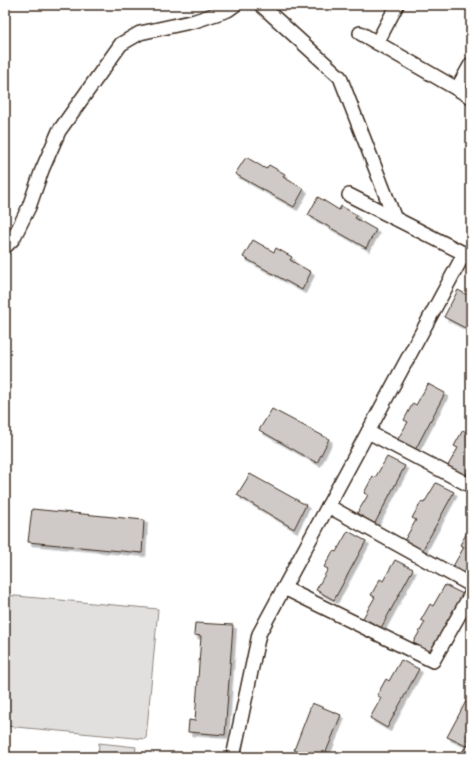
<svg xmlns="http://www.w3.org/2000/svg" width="476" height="762" viewBox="0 0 476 762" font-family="Itim,sans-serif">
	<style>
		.green { fill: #e2e0de; stroke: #8e857e }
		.building { fill: #cfcac7; stroke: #3b2a1e; filter: url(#shadow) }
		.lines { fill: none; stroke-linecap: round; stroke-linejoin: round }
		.minor-casing { stroke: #3b2a1e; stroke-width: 16 }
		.minor { stroke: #fff; stroke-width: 13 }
	</style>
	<defs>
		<filter id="shadow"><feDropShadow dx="3.5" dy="3.5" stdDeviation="0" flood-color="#0004"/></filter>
	</defs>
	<rect width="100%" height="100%" fill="#fff"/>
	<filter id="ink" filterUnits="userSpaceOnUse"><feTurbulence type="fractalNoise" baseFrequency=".025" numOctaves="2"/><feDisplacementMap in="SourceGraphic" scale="8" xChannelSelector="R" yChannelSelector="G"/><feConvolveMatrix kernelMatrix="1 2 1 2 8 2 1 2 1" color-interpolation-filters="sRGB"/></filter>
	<g filter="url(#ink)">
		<!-- green -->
		<g class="green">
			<polygon points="5,595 158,609 146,739 5,726"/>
			<polygon points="99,743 136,747 135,757 98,757"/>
		</g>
		<!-- building -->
		<g class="building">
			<polygon points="246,157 266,169 269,165 285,174 283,177 304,189 294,207 235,174"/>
			<polygon points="318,197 339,210 341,206 357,215 355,218 376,230 366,248 308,215"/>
			<polygon points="253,240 274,252 276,248 292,257 290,260 311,272 302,290 243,257"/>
			<polygon points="458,290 471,297 471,331 444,317"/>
			<polygon points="428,384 445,393 414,452 396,442 408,422 404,420 413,403 416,405"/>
			<polygon points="272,409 329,439 317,463 259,430"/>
			<polygon points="471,422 471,465 464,479 446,469 458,448 454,446 463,430 466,432"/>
			<polygon points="387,457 405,466 374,525 356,515 368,495 364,493 373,476 375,478"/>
			<polygon points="250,474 306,505 294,529 237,495"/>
			<polygon points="436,483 454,492 422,551 404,541 416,520 412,518 421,502 424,503"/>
			<polygon points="32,509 144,520 142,553 28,542"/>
			<polygon points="469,529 471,530 470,578 452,568 464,547 460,545"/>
			<polygon points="348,531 366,541 334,600 316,590 328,569 324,567 333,551 336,552"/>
			<polygon points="395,560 413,569 381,628 363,618 375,597 371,595 380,579 383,581"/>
			<polygon points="445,585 463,594 431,653 413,643 425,622 421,620 430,604 433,606"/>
			<polygon points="195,623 233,625 225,735 188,732 189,720 195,721 201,636 194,635"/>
			<polygon points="401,660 419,669 387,728 370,718 381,698 377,695 386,679 389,681"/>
			<polygon points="471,692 471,736 466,746 447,737"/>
			<polygon points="312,703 341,715 324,757 311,757 294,750"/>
		</g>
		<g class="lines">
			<defs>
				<g id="minor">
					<polyline points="261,5 340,77 395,219"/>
					<polyline points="360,33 471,97"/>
					<polyline points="377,43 397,5"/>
					<polyline points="457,89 471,64"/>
					<polyline points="349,195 471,257"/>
					<polyline points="5,247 13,239 29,207 42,170 59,131 121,44 140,33 195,21 228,10 235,5"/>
					<polyline points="368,432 471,486"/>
					<polyline points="328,506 471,585"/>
					<polyline points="284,588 433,661 471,594"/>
					<polyline points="233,757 259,634 464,254"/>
					<polyline points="468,757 471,752"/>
				</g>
			</defs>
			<!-- minor casing -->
			<use href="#minor" class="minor-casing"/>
			<!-- minor -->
			<use href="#minor" class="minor"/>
		</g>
	</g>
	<!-- margin -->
	<rect width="476" height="762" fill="none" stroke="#fff" stroke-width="20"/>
	<rect x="10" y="10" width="456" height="742" fill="none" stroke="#3b2a1e" stroke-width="1.5" filter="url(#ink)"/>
</svg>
